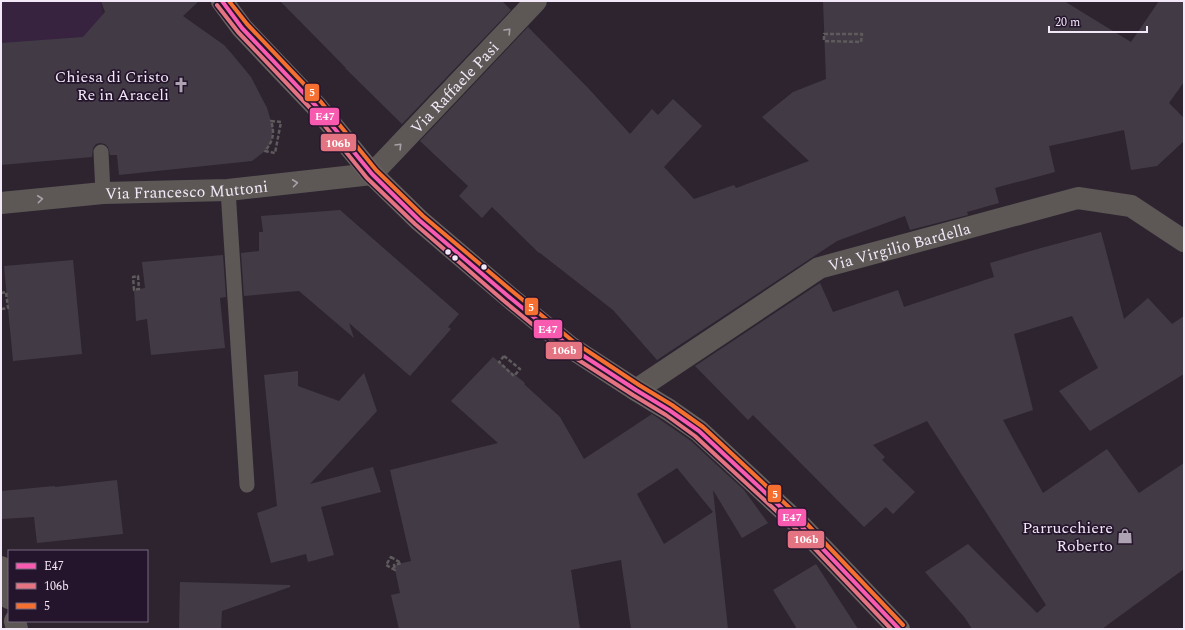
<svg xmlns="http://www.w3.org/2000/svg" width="1185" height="630" viewBox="0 0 1185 630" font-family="Spectral,serif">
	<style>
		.built { fill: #37233f }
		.building { fill: #423b46; fill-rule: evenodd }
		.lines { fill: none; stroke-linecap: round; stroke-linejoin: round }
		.path { stroke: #5f5a5c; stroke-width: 2.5; stroke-dasharray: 4 2; stroke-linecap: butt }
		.lane { stroke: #5d5856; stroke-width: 15 }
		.street { stroke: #5d5856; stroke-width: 22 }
		.secondary { stroke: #696360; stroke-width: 22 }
		.bus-1-casing { stroke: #25152c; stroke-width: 7 }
		.bus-2-casing { stroke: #25152c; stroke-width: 7 }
		.bus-3-casing { stroke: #25152c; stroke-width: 7 }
		.bus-1 { stroke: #f75aaf; stroke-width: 4 }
		.bus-2 { stroke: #e47481; stroke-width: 4 }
		.bus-3 { stroke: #f46f30; stroke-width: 4 }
		.oneway { stroke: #a8a0a7 }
		.bus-dot { fill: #f3e8f8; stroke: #25152c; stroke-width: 1.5 }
		.labels { text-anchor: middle; stroke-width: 3.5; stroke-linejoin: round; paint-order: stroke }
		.poi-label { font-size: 16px; fill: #f3e8f8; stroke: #25152c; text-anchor: end }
		.street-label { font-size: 16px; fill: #f3e8f8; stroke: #25152c }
		.line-badge { stroke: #25152c; stroke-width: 1.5 }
		.badge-label { font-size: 11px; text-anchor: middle; font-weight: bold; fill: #fff }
	</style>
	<rect width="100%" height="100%" fill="#2d2430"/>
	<!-- built -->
	<polygon class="built" points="1,1 101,1 118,139 1,152"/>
	<!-- building -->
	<g class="building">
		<polygon points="101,1 199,1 183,16 224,45 232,54 251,77 267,108 273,128 271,143 265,151 252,161 119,175 117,155 110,155 108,147 105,144 100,143 96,144 93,148 92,157 1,165 1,43 83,37 105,12"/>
		<polygon points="280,1 502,1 511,10 402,124 345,68 346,68"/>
		<polygon points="823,1 1064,1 1131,42 1159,1 1184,1 1184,82 1169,103 1184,118 1184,141 1157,166 1131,170 1124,130 1049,146 1055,172 995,188 999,203 967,212 968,215 910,230 905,216 837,241 657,360 613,310 540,253 539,253 492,207 482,218 459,196 468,186 420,141 528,27 589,89 630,134 652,109 658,115 673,99 702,126 664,167 694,199 734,185 736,188 809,161 762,117 793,92 826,79"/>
		<polygon points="340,210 459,314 448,327 451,329 410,376 349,323 354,338 299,291 244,296 241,253 259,251 259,232 263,232 261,216"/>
		<polygon points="1101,232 1124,319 1148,298 1172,324 1184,316 1184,374 1090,431 1059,391 1098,368 1072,316 1014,334 1033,410 1003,420 1043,493 1107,449 1139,493 1184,463 1184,569 1102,629 972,629 965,618 925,572 968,544 1037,613 1046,605 927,421 873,445 885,457 882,460 915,492 893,514 886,507 864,527 753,415 748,420 695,366 820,283 833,312 898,290 904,307 994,277 990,263 1041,248"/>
		<polygon points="223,255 226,297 220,298 225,348 151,355 147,319 136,321 134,290 145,288 142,262"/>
		<polygon points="73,260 82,354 13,361 4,266"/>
		<path d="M493,357L525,383L524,384L560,417L584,459L652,414L691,441L744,490L768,523L742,538L713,490L728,629H631L621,560L571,570L580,629H399L391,595L400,593L394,565L411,561L390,470L498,443L451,401ZM677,468L713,512L664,544L637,494Z"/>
		<polygon points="298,371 298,386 339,401 364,373 377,411 310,484 373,467 381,492 321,507 334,555 308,562 306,554 271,563 257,513 277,506 264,375"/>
		<polygon points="117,480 123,534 37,543 34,517 1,519 1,491 55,486 55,487"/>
		<polygon points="816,564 858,629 797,629 773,590"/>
		<polygon points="180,582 290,585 290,587 222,611 221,629 179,629"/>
	</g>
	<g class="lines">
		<!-- path -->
		<g class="path">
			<polygon points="824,34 862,34 861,42 824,41"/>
			<path d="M271,121L281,122L275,153L265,151C273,141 275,134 271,121Z"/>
			<polygon points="138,276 139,289 134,290 133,277"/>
			<polyline points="1,293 6,292 8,308 1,309"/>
			<polygon points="504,356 520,369 514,376 499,362"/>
			<polygon points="391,557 401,563 394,565 395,570 386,565"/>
		</g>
		<!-- lane -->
		<g class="lane">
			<polyline points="101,152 103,193"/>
			<polyline points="228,190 247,485"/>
		</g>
		<!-- street -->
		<g class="street">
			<path id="s1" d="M1,203L103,193L228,190L372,174L536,1"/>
			<path id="s2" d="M636,390L819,268L1078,198L1131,206L1184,241"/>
			<polyline points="1,567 9,598"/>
			<polyline points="15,621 17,629"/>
		</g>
		<!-- secondary -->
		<polyline class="secondary" points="222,1 242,28 316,106 372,174 419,220 508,296 570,347 636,390 669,410 699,431 802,527 899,629"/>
		<defs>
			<polyline id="bus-1" points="222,1 242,28 316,106 372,174 419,220 508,296 570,347 636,390 669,410 699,431 802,527 899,629"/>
			<polyline id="bus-2" points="217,5 238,32 312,110 367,178 415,224 504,301 566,352 633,395 666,415 695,436 798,531 891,629"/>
			<polyline id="bus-3" points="229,1 247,24 321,102 376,170 423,216 512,291 574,342 639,385 672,405 703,427 806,523 903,625"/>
		</defs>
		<!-- bus-1 casing -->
		<use href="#bus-1" class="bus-1-casing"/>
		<!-- bus-2 casing -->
		<use href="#bus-2" class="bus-2-casing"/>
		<!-- bus-3 casing -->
		<use href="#bus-3" class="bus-3-casing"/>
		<!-- bus-1 -->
		<use href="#bus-1" class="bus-1"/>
		<!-- bus-2 -->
		<use href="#bus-2" class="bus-2"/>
		<!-- bus-3 -->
		<use href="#bus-3" class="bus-3"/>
	</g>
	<!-- one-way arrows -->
	<defs><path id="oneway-chevron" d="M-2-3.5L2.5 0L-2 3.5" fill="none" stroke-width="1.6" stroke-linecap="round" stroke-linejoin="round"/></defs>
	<g class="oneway">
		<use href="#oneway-chevron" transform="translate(508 31) rotate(-47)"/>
		<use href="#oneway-chevron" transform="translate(399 146) rotate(-46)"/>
		<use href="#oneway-chevron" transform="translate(295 183) rotate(-7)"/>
		<use href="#oneway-chevron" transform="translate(40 199) rotate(-6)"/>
	</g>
	<!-- icons -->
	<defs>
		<symbol id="church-bare" viewBox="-9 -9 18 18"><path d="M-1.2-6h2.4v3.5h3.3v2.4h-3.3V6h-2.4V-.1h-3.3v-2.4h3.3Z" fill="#aea3b2" stroke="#25152c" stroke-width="2.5" paint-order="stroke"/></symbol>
		<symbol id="shop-bare" viewBox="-9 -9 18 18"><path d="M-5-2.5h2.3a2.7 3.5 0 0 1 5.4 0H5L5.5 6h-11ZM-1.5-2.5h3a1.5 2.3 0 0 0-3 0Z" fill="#aea3b2" stroke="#25152c" stroke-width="2.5" paint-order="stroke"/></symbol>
	</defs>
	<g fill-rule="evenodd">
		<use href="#church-bare" x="170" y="74" width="22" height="22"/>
		<use href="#shop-bare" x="1114" y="525" width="22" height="22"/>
	</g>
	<!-- markers -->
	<g class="bus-dot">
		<circle cx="448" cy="252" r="3.5"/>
		<circle cx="455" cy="258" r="3.5"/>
		<circle cx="484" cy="267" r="3.5"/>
	</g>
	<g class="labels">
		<!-- poi labels -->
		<g class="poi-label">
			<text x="169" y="82">Chiesa di Cristo<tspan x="169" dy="18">Re in Araceli</tspan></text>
			<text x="1113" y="533">Parrucchiere<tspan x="1113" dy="18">Roberto</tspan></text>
		</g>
		<!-- street labels -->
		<g class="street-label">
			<text dy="6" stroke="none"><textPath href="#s1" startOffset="492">Via Raffaele Pasi</textPath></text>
			<text dy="6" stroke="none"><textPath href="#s1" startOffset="186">Via Francesco Muttoni</textPath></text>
			<text dy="6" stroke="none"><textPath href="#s2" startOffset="303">Via Virgilio Bardella</textPath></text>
		</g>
	</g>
	<g class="line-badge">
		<rect x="304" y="83" width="16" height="19" rx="4" fill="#f46f30"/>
		<rect x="309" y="107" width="31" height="19" rx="4" fill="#f75aaf"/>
		<rect x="320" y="133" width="37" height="19" rx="4" fill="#e47481"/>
		<rect x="524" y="297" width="15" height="19" rx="4" fill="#f46f30"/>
		<rect x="533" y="319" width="30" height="20" rx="4" fill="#f75aaf"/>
		<rect x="545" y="341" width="38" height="19" rx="4" fill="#e47481"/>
		<rect x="767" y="484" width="15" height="19" rx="4" fill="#f46f30"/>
		<rect x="777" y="508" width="30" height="19" rx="4" fill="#f75aaf"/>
		<rect x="787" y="530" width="38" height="19" rx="4" fill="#e47481"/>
	</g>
	<g class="badge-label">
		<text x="312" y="96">5</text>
		<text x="325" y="120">E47</text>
		<text x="338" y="147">106b</text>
		<text x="531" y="311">5</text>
		<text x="548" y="333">E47</text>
		<text x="564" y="354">106b</text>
		<text x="775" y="498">5</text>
		<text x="792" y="521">E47</text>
		<text x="806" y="543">106b</text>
	</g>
	<!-- border -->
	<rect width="1185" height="630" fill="none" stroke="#f3e8f8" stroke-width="4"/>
	<!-- legend -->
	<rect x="8" y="550" width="140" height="72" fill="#25152c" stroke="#77697e"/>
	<rect x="16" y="563" width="20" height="6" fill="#f75aaf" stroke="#77697e"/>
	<text x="44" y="570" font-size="12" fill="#f3e8f8">E47</text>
	<rect x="16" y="583" width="20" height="6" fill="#e47481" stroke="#77697e"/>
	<text x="44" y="590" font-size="12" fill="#f3e8f8">106b</text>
	<rect x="16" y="603" width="20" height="6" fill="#f46f30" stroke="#77697e"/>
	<text x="44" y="610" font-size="12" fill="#f3e8f8">5</text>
	<!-- scale -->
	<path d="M1049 26v6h98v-6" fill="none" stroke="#f3e8f8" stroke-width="2"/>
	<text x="1055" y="26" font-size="12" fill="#f3e8f8" stroke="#25152c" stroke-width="3" paint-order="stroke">20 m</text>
</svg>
